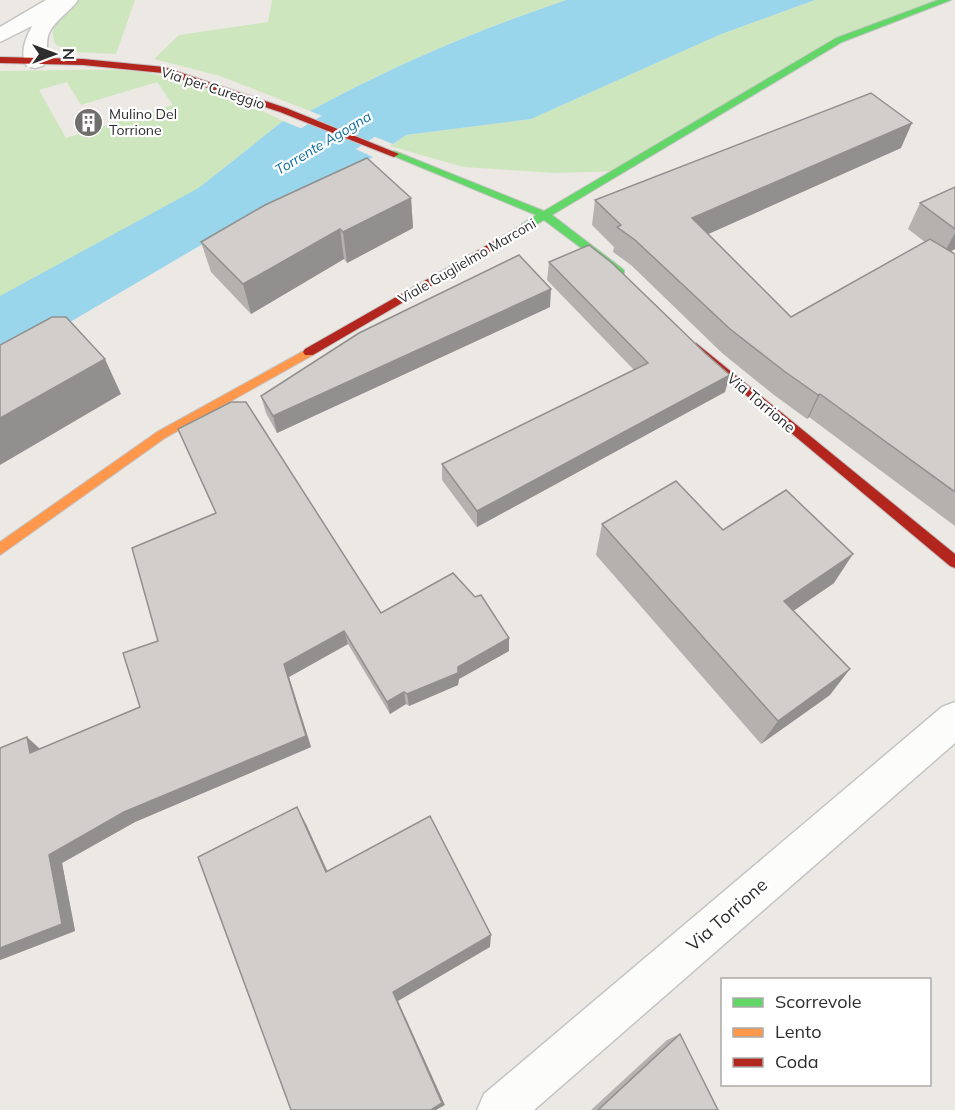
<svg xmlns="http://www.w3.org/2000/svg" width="955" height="1110" viewBox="0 0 955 1110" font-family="Mulish,sans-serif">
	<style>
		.green { fill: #cee6be; fill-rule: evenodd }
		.water { fill: #99d6ec }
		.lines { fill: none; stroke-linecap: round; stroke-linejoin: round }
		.river { fill: #99d6ec; fill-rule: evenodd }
		.street-casing { stroke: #c5c4c5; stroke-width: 3 }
		.fast-casing { stroke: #c5c4c5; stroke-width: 2 }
		.slow-casing { stroke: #c5c4c5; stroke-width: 2 }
		.jam-casing { stroke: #c5c4c5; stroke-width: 2 }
		.street { fill: #fcfcfb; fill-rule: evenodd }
		.fast { fill: #63d668; fill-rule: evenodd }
		.slow { fill: #ff974d; fill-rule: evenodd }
		.jam { fill: #b3261e; fill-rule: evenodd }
		.wall { fill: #b4b1af }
		.shaded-wall { fill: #92908e }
		.building { fill: #d1cecb; stroke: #92908e; stroke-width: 1.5 }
		.labels { text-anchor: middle; stroke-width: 4.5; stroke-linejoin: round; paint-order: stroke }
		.far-street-label { font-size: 14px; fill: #2e2e2e; stroke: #fff }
		.far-poi-label { font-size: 14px; fill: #2e2e2e; stroke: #fff; text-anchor: start }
		.far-water-label { font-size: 14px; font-style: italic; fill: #0d6fa3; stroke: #fff }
		.street-label { font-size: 15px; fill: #2e2e2e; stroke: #fff }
		.near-street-label { font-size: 18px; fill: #2e2e2e; stroke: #fff }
	</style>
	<rect width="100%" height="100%" fill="#ece8e4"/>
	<!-- green -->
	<g class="green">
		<path d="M80,0H135L116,54L74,52L56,45C45,25 66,10 80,0Z"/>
		<path d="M272,0H566C478,30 392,66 310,111L220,76L154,59L179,35L268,22Z"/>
		<polygon points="815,0 947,0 839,40 620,171 556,173 463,167 390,146 406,135 531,119 719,35"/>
		<path d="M67,70C91,70 117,69 142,72C179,77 250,103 283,121L191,194L110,247L0,305V71ZM67,82L81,105L157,82L173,105L66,138L39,90Z"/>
	</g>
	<!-- water -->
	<g class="water">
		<path d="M566,0H815L719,35L531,119L406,135L393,144L310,111C392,66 478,30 566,0Z"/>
		<polygon points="283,121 317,135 313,142 322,147 338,141 373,157 128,282 0,355 0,305 110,247 191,194"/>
	</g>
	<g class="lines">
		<!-- river -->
		<polygon class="river" points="617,0 694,0 686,12 387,129 274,202 26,348 0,356 0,296 228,172 343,103"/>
		<defs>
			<g id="street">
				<path d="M46,0H78C70,12 56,19 49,33C45,43 49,57 43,66L35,68L27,66C19,54 26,37 32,26L0,42V27Z"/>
				<polygon points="955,702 955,743 534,1110 477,1110 484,1094 942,707"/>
			</g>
			<polygon id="fast" points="938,0 951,0 842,42 552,215 624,270 624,276 620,277 544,220 530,228 522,228 522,224 536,215 389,154 394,151 397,152 544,211 836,38"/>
			<polygon id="slow" points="309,348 315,352 313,355 165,438 0,555 0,542 157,432"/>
			<g id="jam">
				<polygon points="0,57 83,59 164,67 286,108 399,154 394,157 391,156 280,112 163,73 83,65 0,63"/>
				<polygon points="526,223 531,226 530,228 313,355 305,355 303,352 305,349"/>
				<polygon points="696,343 955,554 955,568 950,566 692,350 690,347"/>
			</g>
		</defs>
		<!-- street casing -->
		<use href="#street" class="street-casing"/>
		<!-- fast casing -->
		<use href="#fast" class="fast-casing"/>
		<!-- slow casing -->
		<use href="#slow" class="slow-casing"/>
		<!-- jam casing -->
		<use href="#jam" class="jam-casing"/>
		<!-- street -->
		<use href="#street" class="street"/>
		<!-- fast -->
		<use href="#fast" class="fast"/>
		<!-- slow -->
		<use href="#slow" class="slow"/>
		<!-- jam -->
		<use href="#jam" class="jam"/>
	</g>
	<!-- wall -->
	<g class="wall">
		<polygon points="901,148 707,234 791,317 925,242 908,229 920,203 955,187 955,249 951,251 955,254 955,526 809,417 807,419 774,395 722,353 631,265 613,252 614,247 592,225 595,200"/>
		<polygon points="411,198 413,228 347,263 344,259 251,314 211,272 201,242"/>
		<polygon points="549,262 725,392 477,527 442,480 442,464 634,370 547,280"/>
		<polygon points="550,307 277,433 266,413 261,396"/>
		<polygon points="602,524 723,530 834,583 793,611 830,695 761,744 596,555"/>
		<polygon points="381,613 509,651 459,679 458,685 409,706 406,704 390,714 348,644 289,677 311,747 135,822 62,863 75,931 0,960 0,748 39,748 40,749 140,707"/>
		<polygon points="680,1034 718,1110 591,1110 667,1040"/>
	</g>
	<!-- shaded-wall -->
	<g class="shaded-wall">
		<polygon points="912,123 901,148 686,244 692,218"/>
		<polygon points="411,198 413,228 347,263 343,232"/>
		<polygon points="340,229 344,259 251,314 243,284"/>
		<polygon points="955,233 955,249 943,255"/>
		<polygon points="551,289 550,307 277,433 273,416"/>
		<polygon points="105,359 121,394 0,465 0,418"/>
		<polygon points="730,375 725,392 477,527 477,511"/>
		<polygon points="820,394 809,417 807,419 818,395"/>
		<polygon points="853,554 834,583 767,629 784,601"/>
		<polygon points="344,631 348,644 289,677 311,747 135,822 62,863 75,931 0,960 0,948 49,855 124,812 284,664"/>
		<polygon points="509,638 509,651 459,679 458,685 409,706 407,694"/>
		<polygon points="850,669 830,695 761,744 778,721"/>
		<polygon points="404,692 406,704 390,714 387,702"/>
		<polygon points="27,737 39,748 43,764 30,753"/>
		<polygon points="297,807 307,826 335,888 326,872"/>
		<polygon points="491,935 490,947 398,1001 445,1105 436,1110 431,1110 393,992"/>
	</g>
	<!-- building -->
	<g class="building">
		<polygon points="871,93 912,123 692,218 791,317 930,239 955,254 955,492 820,394 818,395 784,371 730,329 635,240 617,227 621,225 595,200"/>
		<polygon points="367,158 411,198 343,232 340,229 243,284 201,242 265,205"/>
		<polygon points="955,187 955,229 920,203"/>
		<polygon points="589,245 612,263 705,353 730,375 477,511 442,464 648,363 549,262"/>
		<polygon points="519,255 551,289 273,416 261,396 359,333"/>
		<polygon points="52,317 66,317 105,359 0,418 0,345"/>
		<polygon points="231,402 246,402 381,613 453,573 475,597 481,595 509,638 458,667 458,673 407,694 404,692 387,702 344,631 284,664 306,736 124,812 49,855 62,924 0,948 0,748 27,737 30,753 140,707 123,653 158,641 132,548 216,513 178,429"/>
		<polygon points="676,481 723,530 786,490 853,554 784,601 850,669 778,721 602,524"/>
		<polygon points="297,807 326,872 430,816 491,935 393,992 442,1103 431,1110 291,1110 198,857"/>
		<polygon points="680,1034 718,1110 598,1110"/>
	</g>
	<!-- icons -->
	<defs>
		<symbol id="building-disc" viewBox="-11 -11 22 22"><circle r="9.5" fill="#706f6e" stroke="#fff"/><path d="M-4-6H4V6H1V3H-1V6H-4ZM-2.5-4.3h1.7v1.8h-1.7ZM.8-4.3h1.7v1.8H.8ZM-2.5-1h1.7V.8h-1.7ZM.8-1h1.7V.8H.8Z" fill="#fff"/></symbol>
	</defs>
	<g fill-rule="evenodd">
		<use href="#building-disc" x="72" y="106" width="33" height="33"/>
	</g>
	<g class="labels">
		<!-- far-street labels -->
		<g class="far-street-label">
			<text transform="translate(213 88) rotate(18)" y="5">Via per Cureggio</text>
			<text transform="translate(467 261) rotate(-30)" y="5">Viale Guglielmo Marconi</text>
		</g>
		<!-- far-poi labels -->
		<g class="far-poi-label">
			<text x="109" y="119">Mulino Del<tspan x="109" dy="16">Torrione</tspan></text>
		</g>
		<!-- far-water labels -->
		<g class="far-water-label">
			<text transform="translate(323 143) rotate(-31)" y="5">Torrente Agogna</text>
		</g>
		<!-- street labels -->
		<g class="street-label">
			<text transform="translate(761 403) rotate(40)" y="5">Via Torrione</text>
		</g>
		<!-- near-street labels -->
		<g class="near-street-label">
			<text transform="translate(727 915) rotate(-41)" y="6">Via Torrione</text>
		</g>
	</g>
	<!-- legend -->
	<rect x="721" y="978" width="210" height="108" fill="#ffffff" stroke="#ababab" stroke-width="1.5"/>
	<rect x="733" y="998" width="30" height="9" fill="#63d668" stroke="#ababab" stroke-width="1.5"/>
	<text x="775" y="1008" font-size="18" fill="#2e2e2e">Scorrevole</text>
	<rect x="733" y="1028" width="30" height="9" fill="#ff974d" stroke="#ababab" stroke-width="1.5"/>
	<text x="775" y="1038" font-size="18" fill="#2e2e2e">Lento</text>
	<rect x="733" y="1058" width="30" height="9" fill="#b3261e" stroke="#ababab" stroke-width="1.5"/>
	<text x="775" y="1068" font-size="18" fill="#2e2e2e">Coda</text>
	<!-- north arrow -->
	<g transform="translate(54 54) rotate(90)" stroke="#ffffff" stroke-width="4.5" paint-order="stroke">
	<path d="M0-4.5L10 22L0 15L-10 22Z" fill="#2e2e2e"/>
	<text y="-9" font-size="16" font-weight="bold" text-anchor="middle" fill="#2e2e2e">N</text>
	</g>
</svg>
